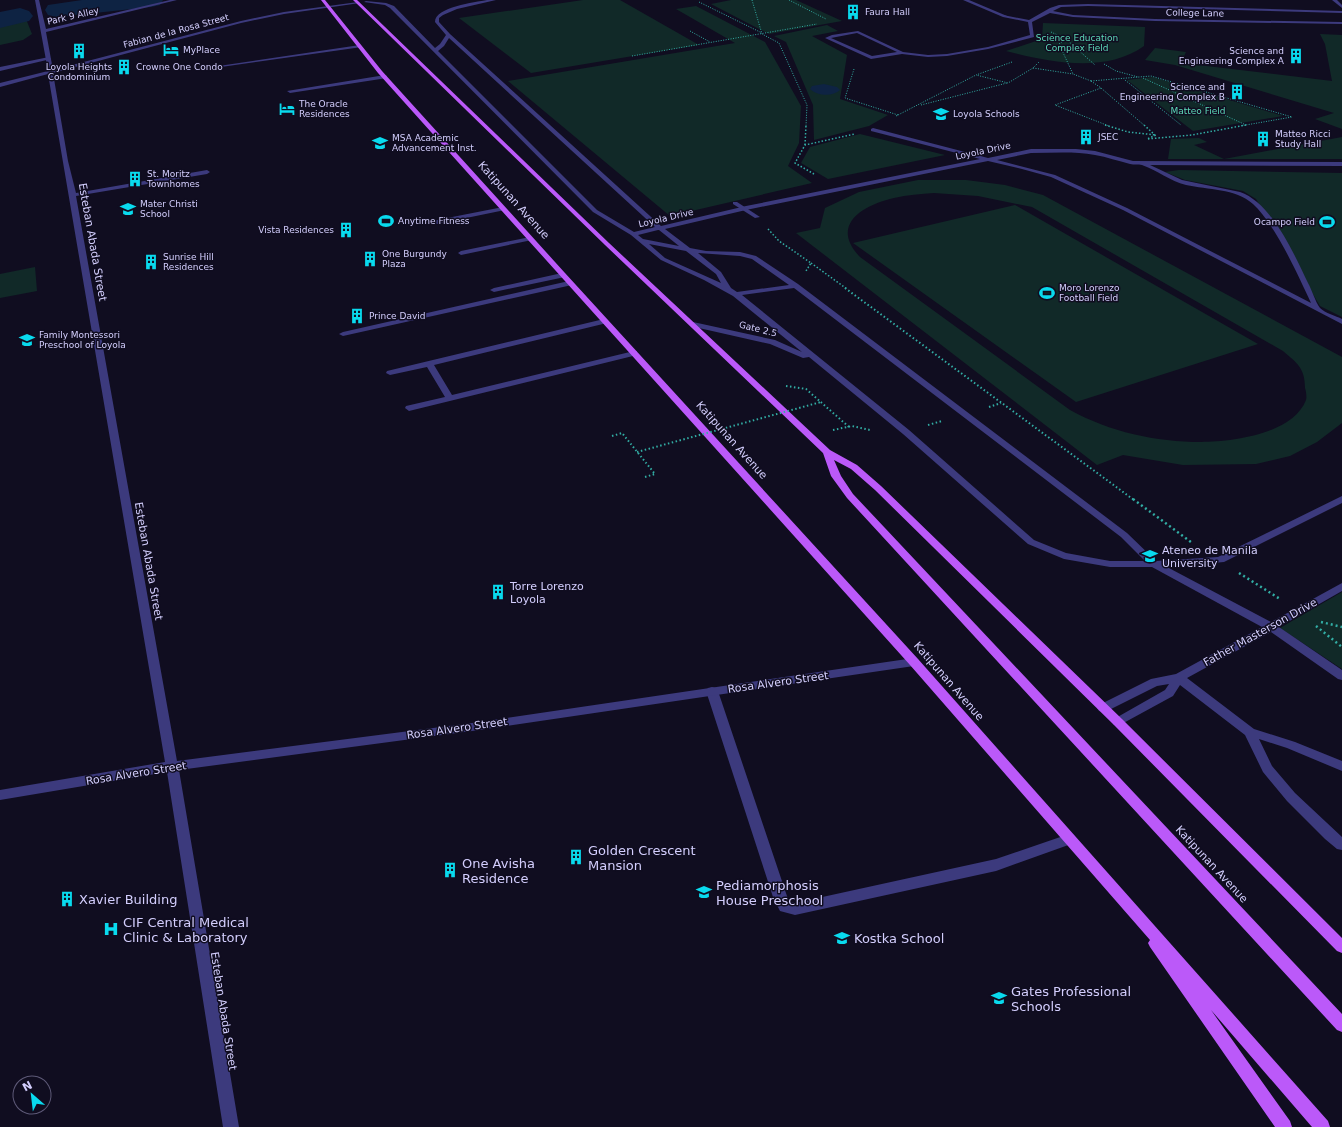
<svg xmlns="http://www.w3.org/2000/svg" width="1342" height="1127" viewBox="0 0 1342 1127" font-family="'DejaVu Sans',sans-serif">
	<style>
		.green { fill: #112928; fill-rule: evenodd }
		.water { fill: #0e2343 }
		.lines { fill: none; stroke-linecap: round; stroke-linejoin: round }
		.river { fill: #0e2343; fill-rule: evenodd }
		.path-far3 { stroke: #32ada4; stroke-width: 1; stroke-dasharray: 1 1.5; stroke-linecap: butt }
		.path-far2 { stroke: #32ada4; stroke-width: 1.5; stroke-dasharray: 1.5 2; stroke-linecap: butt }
		.path-far1 { stroke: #32ada4; stroke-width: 2; stroke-dasharray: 1.5 2.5; stroke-linecap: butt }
		.path { stroke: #32ada4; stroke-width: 2.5; stroke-dasharray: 2 3; stroke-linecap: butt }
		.lane { fill: #3c3a7d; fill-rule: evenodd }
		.street { fill: #3c3a7d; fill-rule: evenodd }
		.primary { fill: #bb59f9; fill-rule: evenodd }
		.path-bridge { stroke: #32ada4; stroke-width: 2; stroke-dasharray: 1.5 2.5; stroke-linecap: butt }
		.labels { text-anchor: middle; stroke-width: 3; stroke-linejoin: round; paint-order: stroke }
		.far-poi-label { font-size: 9px; fill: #d3cefd; stroke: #100d20; text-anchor: start }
		.far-street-label { font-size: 9px; fill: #d3cefd; stroke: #100d20 }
		.far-park-label { font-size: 9px; fill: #5ddab9; stroke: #100d20 }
		.street-label { font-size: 11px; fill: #d3cefd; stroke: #100d20 }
		.poi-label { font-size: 11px; fill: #d3cefd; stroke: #100d20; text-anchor: start }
		.near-poi-label { font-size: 13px; fill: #d3cefd; stroke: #100d20; text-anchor: start }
	</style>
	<rect width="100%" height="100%" fill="#100d20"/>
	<!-- green -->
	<g class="green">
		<polygon points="583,0 620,0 699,45 531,73 459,18"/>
		<polygon points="731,0 796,0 842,21 769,34 711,4"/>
		<polygon points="696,6 765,42 801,106 799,143 788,166 812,183 670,216 508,81 735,43 676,9"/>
		<polygon points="19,13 24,14 32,34 23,40 0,45 0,16"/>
		<path d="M1043,23L1145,27L1144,46C1105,74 1049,62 1006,51L1042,39Z"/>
		<polygon points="827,25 838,31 812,36 847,55 840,99 888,115 869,126 814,140 813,105 786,42 774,36"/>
		<polygon points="1320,34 1342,35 1342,129 1315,119 1334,113 1175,65 1145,60 1155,48 1186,52 1181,63 1332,81 1325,44"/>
		<polygon points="1153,77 1283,116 1193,131 1127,80"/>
		<polygon points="860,134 945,155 828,179 801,163 810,147"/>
		<polygon points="1342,137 1342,159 1168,159 1171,139 1199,138 1207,142 1194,145 1224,159"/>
		<polygon points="1179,170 1342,173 1342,317 1320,306 1256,199 1243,191 1185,180 1165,172"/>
		<path d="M918,180H966L1005,185L1043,195L1342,357V423L1317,442L1290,456L1256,464L1183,465L1123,455L1097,465L796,233L820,228L825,208L859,192ZM934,193L978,196L1032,207L1283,351C1297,363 1305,368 1305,388C1306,391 1307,397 1306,400C1293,434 1232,442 1201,442C1156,442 1110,432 1070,410L860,257C829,225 863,205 894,198C907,195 921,194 934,193Z"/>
		<polygon points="1015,205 1258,344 1076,402 853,243"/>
		<polygon points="35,267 37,291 0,298 0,274"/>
		<polygon points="1342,592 1342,669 1280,628"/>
	</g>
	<!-- water -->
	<path class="water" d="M824,84L837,87L840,90C833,97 817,96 810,89L812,86Z"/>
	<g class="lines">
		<!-- river -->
		<g class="river">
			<polygon points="82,0 163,0 160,5 151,7 57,17 48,15 45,10 48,5"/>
			<polygon points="20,8 29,11 33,16 29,21 0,28 0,12"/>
		</g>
		<!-- path-far3 -->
		<g class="path-far3">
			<polyline points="752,0 762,34 779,43 807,105 806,126"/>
			<polyline points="789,0 826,19"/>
			<polyline points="699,2 762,33"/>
			<polyline points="690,31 710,42"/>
			<polyline points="1051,32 1066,39 1095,65"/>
			<polyline points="1066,39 1059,44 1073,74 1091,81"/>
			<polyline points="632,56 817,24"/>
			<polyline points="1012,62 976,75 1008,83 1033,68 1039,62"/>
			<polyline points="1104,64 1116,71 1138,77"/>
			<polyline points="1033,68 1073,74"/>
			<polyline points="854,69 845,98 898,115"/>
			<polyline points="1143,78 1246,125"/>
			<polyline points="1125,80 1181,125"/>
			<polyline points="1091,81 1101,88 1055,105 1109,126"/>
			<polyline points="1091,81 1151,76 1292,117 1240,126"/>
			<polyline points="1101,88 1145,126"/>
			<polyline points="921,105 1007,83"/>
			<polyline points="896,116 976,75"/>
		</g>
		<!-- path-far2 -->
		<g class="path-far2">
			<polyline points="1105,125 1128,132 1156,135 1147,139 1192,135 1246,125"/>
			<polyline points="1144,125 1155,135"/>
			<polyline points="805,145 806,125"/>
			<polyline points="814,174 795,163 805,145 855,134"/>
			<polyline points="768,229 779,241 811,263 806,271"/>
			<polyline points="811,263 847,289"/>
		</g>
		<!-- path-far1 -->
		<g class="path-far1">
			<polyline points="845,288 1134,500"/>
			<polyline points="786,386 806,389 849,427"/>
			<polyline points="989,407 1001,403"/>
			<polyline points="928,425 942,421"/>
			<polyline points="833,430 852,426 870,430"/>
			<polyline points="612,436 622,433 655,474 645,477"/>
		</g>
		<!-- path -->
		<g class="path">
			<polyline points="1133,499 1191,542"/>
			<polyline points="1239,573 1280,599"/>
			<polyline points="1321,622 1342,627"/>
			<polyline points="1316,626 1342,647"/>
		</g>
		<!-- lane -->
		<g class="lane">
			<path d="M487,0H496L457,9L443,15L439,18V22L450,34L661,226L746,206L980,159L871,131V129L873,128L988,158L1031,149H1076L1095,151L1133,161L1342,162V166L1150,165L1182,180L1240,192C1272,203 1294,254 1308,283C1312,290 1315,301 1320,308C1325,313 1336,316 1342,319V324L1123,210L1051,177L1022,169L988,161L746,210L665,229L690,248L706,251L740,252L756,256L798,284L1127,533L1156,561L1218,557L1342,496V503L1224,562L1167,567L1271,622L1342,583V591L1279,627L1342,670V680L1338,679L1271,632L1187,678L1254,729L1295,742L1342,761V771L1287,748L1259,739L1272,766L1295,793L1342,837V850L1337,849L1325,839L1287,801L1263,772L1245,735L1180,685L1173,696L1118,726L1114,725L1112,722L1114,719L1165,690L1169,684L1157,686L1107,711L1103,712L1099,711L1097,708L1099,705L1151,679L1176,674L1262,627L1152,567H1110L1064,559L1028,544L903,434L809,357L803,358L770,344L690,326V322H693L775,340L802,352L733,296L704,280L661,260L631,235L593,212L390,8L385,5L364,2L366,1L386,3L394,6L435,48L440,44L446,35L435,22C435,7 475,2 487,0ZM449,38L655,227L634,232L597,210L438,51L444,46ZM1031,153C1052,153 1074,151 1095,155C1107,157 1118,161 1130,164C1134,165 1138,164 1142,165C1157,170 1170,181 1186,185C1208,190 1235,188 1253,204C1275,224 1298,275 1311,303L1127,208L1055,175L997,160ZM658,230H659L679,246L643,239L638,235ZM649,244L686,251L716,274L721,283L665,258ZM698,253L740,256L752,259L789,285L737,292L731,288L721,272ZM794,288L1121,537L1145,561H1110L1066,553L1034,540L909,430L742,295Z"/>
			<polygon points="1332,0 1337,0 1342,5 1342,8"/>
			<path d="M1088,4L1342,11V13L1088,6L1061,7L1053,11L1073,15L1155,19L1342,22V24L1155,21L1073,17L1050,13L1032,22L1034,37L988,49L947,56L928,57L902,54L871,59L825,38L832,35L858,31L903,52L928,55L947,54L988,47L1030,35L1028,22L1003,17V15L1029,20L1050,8L1059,5ZM857,33L897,52L872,56L831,38Z"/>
			<polygon points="360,45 362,47 207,69 205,68"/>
			<polygon points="49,57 51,59 0,71 0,67"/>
			<polygon points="385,75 387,76 387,78 290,93 287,91"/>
			<polygon points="503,207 506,209 505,210 437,224 434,222 437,220"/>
			<polygon points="530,237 532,238 532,240 461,255 458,253 461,251"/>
			<polygon points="562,273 566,275 565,277 494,292 490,290 494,288"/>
			<polygon points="569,281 572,281 572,285 343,336 339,334 343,332"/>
			<polygon points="604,319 607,319 607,323 434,365 452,395 634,351 637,351 637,355 409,411 405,408 406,406 445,397 427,367 390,375 386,373 387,371"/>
			<polygon points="712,687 716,688 718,691 789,902 795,903 996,859 1069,834 1074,835 1075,839 1074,843 996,871 795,915 780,911 773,897 706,691 708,688"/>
		</g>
		<!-- street -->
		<g class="street">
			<polygon points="35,0 39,0 46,29 170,0 177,0 46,32 53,70 241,21 284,12 358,2 360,3 284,14 241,23 53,73 68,161 76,193 207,170 210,172 207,174 76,196 177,761 472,723 914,658 918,659 919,662 918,665 914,666 472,731 179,770 239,1127 223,1127 167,772 0,800 0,790 165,762 48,74 0,87 0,83 48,71"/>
			<polygon points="963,0 969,0 1007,16 1003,17"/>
			<polygon points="733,202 737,202 760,217 755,218 733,204"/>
		</g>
		<!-- primary -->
		<g class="primary">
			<polygon points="321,0 325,0 382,71 565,273 918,659 1328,1121 1330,1127 1312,1127 1211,1010 1290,1121 1292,1127 1275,1127 1150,947 1148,943 1150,940 910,665 378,73"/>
			<polygon points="353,0 357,0 609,243 830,450 857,465 881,486 1122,719 1342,938 1342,953 1337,951 1114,725 875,490 851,469 834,460 841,476 853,494 1342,1014 1342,1032 1337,1030 847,498 831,476 823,453 605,245"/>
		</g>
		<!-- path-bridge -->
		<polyline class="path-bridge" points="637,452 821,402"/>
	</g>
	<!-- icons -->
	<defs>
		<symbol id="building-bare" viewBox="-9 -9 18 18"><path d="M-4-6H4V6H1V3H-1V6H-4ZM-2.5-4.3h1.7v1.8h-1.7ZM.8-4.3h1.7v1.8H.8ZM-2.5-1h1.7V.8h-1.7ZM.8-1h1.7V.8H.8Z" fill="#09daee" stroke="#100d20" stroke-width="2.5" paint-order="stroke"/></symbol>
		<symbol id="hotel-bare" viewBox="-9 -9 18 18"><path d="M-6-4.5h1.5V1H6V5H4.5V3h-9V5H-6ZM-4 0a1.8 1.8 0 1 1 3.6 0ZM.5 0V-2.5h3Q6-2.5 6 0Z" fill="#09daee" stroke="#100d20" stroke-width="2.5" paint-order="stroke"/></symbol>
		<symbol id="university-bare" viewBox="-9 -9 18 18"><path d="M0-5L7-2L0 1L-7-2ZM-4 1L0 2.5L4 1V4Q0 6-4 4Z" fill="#09daee" stroke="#100d20" stroke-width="2.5" paint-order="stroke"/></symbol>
		<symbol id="school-bare" viewBox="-9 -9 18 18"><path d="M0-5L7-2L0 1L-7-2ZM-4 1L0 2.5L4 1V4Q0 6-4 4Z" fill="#09daee" stroke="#100d20" stroke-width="2.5" paint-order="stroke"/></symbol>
		<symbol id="stadium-bare" viewBox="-9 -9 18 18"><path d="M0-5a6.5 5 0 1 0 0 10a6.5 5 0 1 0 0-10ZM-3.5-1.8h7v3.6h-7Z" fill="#09daee" stroke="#100d20" stroke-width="2.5" paint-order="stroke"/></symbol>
		<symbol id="hospital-bare" viewBox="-9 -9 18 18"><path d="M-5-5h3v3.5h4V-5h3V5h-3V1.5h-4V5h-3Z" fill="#09daee" stroke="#100d20" stroke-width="2.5" paint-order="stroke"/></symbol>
	</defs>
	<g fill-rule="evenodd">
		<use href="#building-bare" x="842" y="1" width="22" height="22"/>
		<use href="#hotel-bare" x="160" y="39" width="22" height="22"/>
		<use href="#building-bare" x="68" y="40" width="22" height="22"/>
		<use href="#building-bare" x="1285" y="45" width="22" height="22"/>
		<use href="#building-bare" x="113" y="56" width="22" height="22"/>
		<use href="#building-bare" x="1226" y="81" width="22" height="22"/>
		<use href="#hotel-bare" x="276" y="98" width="22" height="22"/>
		<use href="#university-bare" x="930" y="103" width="22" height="22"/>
		<use href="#building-bare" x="1075" y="126" width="22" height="22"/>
		<use href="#building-bare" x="1252" y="128" width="22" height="22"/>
		<use href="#school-bare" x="369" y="132" width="22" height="22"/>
		<use href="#building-bare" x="124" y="168" width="22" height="22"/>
		<use href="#school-bare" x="117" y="198" width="22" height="22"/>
		<use href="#stadium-bare" x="375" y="210" width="22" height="22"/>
		<use href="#stadium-bare" x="1316" y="211" width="22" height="22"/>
		<use href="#building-bare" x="335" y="219" width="22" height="22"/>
		<use href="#building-bare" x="359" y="248" width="22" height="22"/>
		<use href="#building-bare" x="140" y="251" width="22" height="22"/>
		<use href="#stadium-bare" x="1036" y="282" width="22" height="22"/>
		<use href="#building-bare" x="346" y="305" width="22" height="22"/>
		<use href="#school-bare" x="16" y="329" width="22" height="22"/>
		<use href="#university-bare" x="1139" y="545" width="22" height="22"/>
		<use href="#building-bare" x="487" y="581" width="22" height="22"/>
		<use href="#building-bare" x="565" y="846" width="22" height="22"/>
		<use href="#building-bare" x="439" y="859" width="22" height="22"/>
		<use href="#school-bare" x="693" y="881" width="22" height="22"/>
		<use href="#building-bare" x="56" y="888" width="22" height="22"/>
		<use href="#hospital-bare" x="100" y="918" width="22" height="22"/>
		<use href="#school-bare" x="831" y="927" width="22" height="22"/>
		<use href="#university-bare" x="988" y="987" width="22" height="22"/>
	</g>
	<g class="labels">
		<!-- far-poi labels -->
		<g class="far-poi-label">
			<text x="865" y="15">Faura Hall</text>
			<text x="183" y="53">MyPlace</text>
			<text x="1284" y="54" text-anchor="end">Science and<tspan x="1284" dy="10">Engineering Complex A</tspan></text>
			<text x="79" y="70" text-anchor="middle">Loyola Heights<tspan x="79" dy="10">Condominium</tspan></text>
			<text x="136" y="70">Crowne One Condo</text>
			<text x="1225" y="90" text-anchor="end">Science and<tspan x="1225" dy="10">Engineering Complex B</tspan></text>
			<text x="299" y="107">The Oracle<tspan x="299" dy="10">Residences</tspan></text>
			<text x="953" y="117">Loyola Schools</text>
			<text x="1275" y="137">Matteo Ricci<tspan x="1275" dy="10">Study Hall</tspan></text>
			<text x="1098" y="140">JSEC</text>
			<text x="392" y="141">MSA Academic<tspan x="392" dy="10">Advancement Inst.</tspan></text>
			<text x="147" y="177">St. Moritz<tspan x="147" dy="10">Townhomes</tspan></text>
			<text x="140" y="207">Mater Christi<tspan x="140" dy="10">School</tspan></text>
			<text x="398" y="224">Anytime Fitness</text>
			<text x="1315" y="225" text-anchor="end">Ocampo Field</text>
			<text x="334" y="233" text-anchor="end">Vista Residences</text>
			<text x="382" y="257">One Burgundy<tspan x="382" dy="10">Plaza</tspan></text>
			<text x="163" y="260">Sunrise Hill<tspan x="163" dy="10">Residences</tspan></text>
			<text x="1059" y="291">Moro Lorenzo<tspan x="1059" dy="10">Football Field</tspan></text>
			<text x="369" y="319">Prince David</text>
			<text x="39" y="338">Family Montessori<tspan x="39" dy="10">Preschool of Loyola</tspan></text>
		</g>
		<!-- far-street labels -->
		<g class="far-street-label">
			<text transform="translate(1195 13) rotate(1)" y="3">College Lane</text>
			<text transform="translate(73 16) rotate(-13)" y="3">Park 9 Alley</text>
			<text transform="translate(176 31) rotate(-15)" y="3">Fabian de la Rosa Street</text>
			<text transform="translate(983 151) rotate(-12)" y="3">Loyola Drive</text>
			<text transform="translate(666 218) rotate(-13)" y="3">Loyola Drive</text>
			<text transform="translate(758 329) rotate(14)" y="3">Gate 2.5</text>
		</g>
		<!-- far-park labels -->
		<g class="far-park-label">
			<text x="1077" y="41">Science Education<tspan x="1077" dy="10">Complex Field</tspan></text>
			<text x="1198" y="114">Matteo Field</text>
		</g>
		<!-- street labels -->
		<g class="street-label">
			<text transform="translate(514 200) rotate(48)" y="4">Katipunan Avenue</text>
			<text transform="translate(93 242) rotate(80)" y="4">Esteban Abada Street</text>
			<text transform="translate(732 440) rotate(48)" y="4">Katipunan Avenue</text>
			<text transform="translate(149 561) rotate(80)" y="4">Esteban Abada Street</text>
			<text transform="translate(1260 632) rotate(-29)" y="4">Father Masterson Drive</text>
			<text transform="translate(949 681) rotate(49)" y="4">Katipunan Avenue</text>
			<text transform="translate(778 682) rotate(-8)" y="4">Rosa Alvero Street</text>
			<text transform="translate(457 728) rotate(-8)" y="4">Rosa Alvero Street</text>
			<text transform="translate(136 773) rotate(-9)" y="4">Rosa Alvero Street</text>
			<text transform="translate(1212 864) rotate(47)" y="4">Katipunan Avenue</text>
			<text transform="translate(224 1011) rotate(81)" y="4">Esteban Abada Street</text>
		</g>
		<!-- poi labels -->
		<g class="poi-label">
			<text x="1162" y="554">Ateneo de Manila<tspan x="1162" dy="13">University</tspan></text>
			<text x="510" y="590">Torre Lorenzo<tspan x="510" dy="13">Loyola</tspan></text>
		</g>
		<!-- near-poi labels -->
		<g class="near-poi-label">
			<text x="588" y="855">Golden Crescent<tspan x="588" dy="15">Mansion</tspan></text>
			<text x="462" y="868">One Avisha<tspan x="462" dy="15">Residence</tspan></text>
			<text x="716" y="890">Pediamorphosis<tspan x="716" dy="15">House Preschool</tspan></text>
			<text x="79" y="904">Xavier Building</text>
			<text x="123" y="927">CIF Central Medical<tspan x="123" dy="15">Clinic &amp; Laboratory</tspan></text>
			<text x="854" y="943">Kostka School</text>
			<text x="1011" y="996">Gates Professional<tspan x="1011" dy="15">Schools</tspan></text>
		</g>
	</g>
	<!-- north arrow -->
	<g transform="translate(32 1095) rotate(332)"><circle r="19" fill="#100d20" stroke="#5e5a78"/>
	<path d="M0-3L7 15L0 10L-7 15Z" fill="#09daee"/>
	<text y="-6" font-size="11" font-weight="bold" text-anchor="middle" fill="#d3cefd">N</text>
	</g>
</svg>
